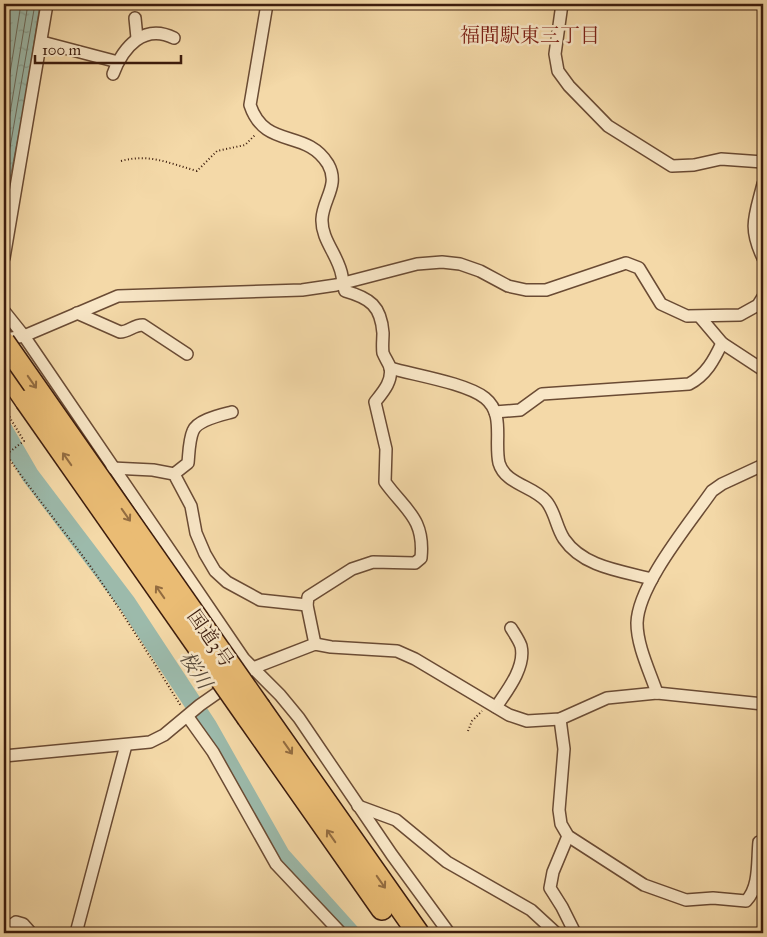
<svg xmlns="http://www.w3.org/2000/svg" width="767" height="937" viewBox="0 0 767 937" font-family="'IM FELL Great Primer','Noto Serif JP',serif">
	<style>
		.water { fill: url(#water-ripples); stroke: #767b6c }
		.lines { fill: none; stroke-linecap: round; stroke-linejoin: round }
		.shore { stroke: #6c6b5c; stroke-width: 1 }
		.river { stroke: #9cbaab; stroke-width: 18 }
		.street-casing { stroke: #6a4b34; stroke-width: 14 }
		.highway-casing { stroke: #3c1c0d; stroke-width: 24 }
		.path { stroke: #3c1c0d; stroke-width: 2; stroke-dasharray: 1 2.5; stroke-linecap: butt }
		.street { stroke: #f8e6c6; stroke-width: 11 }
		.highway { stroke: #eabc74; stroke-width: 21 }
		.highway-bridge-casing { stroke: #3c1c0d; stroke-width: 24; stroke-linecap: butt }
		.highway-bridge { stroke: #eabc74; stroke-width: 21 }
		.oneway { stroke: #936c40 }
		.labels { text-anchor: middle; stroke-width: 5; stroke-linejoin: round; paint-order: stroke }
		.street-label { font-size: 19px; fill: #3c1c0d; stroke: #f8e6c6 }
		.neighbourhood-label { font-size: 20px; fill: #7a1f14; stroke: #f8e6c6 }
		.water-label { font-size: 20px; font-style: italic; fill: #594b3c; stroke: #f8e6c6 }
	</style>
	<defs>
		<pattern id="water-ripples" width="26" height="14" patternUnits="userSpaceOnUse" patternTransform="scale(1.25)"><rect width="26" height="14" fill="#9cbaab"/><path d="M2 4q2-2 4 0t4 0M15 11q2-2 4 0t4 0" fill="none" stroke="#879f92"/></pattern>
	</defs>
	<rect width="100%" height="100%" fill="#f4d9a8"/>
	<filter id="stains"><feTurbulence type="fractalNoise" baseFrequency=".004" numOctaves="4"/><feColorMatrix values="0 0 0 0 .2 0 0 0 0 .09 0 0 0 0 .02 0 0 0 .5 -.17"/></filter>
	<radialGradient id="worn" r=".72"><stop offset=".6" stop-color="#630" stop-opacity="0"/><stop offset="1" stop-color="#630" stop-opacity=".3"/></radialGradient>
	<!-- water -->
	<g class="water">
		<polygon points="4,4 40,4 23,112 4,209"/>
		<polygon points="4,411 22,449 12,458 4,442"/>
	</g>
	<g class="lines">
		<!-- shore -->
		<g class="shore">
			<polyline points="4,111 21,4"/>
			<polyline points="4,150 28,4"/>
			<polyline points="4,182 35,4"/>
		</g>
		<!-- river -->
		<polyline class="river" points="4,430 30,475 127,603 208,726 281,855 351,933"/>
		<defs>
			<g id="street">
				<path d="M267,4L250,105C265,150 306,128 328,164C340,185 323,199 322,219C321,240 339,256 342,276C343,282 343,285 345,291C370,298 381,306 383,333C383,339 382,347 383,353C385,358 388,362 390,367C393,381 383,392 375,402L386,449L385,482C405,510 425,518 421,558L415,563L373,562L352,569L308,597L307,605L315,644"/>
				<polyline points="562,4 555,54 558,71 569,86 608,126 672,166 694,165 721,159 763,162"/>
				<polyline points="135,18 137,38"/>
				<polyline points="42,42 118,62"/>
				<path d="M113,74C123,47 144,23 174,38"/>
				<path d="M763,184C755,216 748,227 763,258"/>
				<polyline points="4,258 47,4"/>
				<polyline points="4,311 24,336 244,659 280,695 299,718 392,855 449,933"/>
				<path d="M77,313L120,332C129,332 133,325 143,325L187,354"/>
				<polyline points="700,317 722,343 763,370"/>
				<polyline points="4,328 6,339 4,346"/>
				<polyline points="6,339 24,336 118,296 302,290 336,285 417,264 442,262 460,264 480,271 508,286 526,290 546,290 626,263 639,268 661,304 687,316 740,315 758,305 763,297"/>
				<path d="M390,368C414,375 466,383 485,398C505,414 494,441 499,463C505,484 533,486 546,501C555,511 556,527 564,539C583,567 621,571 652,579"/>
				<path d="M495,412L520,410L542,394L689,384C706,375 714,360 722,343"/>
				<polyline points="112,468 153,470 174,474 191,506 196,533 205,554 215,571 227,582 260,600 307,605"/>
				<path d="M174,474L188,463C189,453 189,440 193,431C197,420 221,415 232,412"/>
				<path d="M657,693C650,672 637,646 637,623C638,585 689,524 712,491L722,484L763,465"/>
				<path d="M496,707C507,691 526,667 521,646C519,640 514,633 511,628"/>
				<polyline points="188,717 213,752 276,864 341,933"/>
				<path d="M560,719L564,749L559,810L561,824L568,836L644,885L686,900L713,898L746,901C760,887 757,861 759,842"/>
				<polyline points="4,756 150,742 164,735 200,705 253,668 315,644 331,647 397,651 415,659 509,715 527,721 560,719 607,698 657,693 763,704"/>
				<polyline points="358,806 396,820 447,862 531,910 556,933"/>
				<polyline points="568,836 553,872 550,888 562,907 575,933"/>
				<polyline points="4,931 16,922 23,924 31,933"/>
				<polyline points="76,933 126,745"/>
			</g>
			<g id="highway">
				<polyline points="4,369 26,401"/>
				<polyline points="260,708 418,933"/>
				<polyline points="248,718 382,909"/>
			</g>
		</defs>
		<!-- street casing -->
		<use href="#street" class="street-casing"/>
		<!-- highway casing -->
		<use href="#highway" class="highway-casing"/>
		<!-- path -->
		<g class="path">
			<path d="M121,161C150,153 171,164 197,171L217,151L245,145L256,134"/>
			<path d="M6,454C32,492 61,527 88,563C121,610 151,658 181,706"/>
			<polyline points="4,456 24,441 10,418 6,401"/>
			<polyline points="468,731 472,721 482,711"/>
			<polyline points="227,933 234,928 249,933"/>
		</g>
		<!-- street -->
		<use href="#street" class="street"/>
		<!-- highway -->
		<use href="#highway" class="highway"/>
		<defs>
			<g id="highway-bridge">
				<polyline points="4,342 260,708"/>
				<polyline points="26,401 248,718"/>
			</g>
		</defs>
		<!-- highway-bridge casing -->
		<use href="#highway-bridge" class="highway-bridge-casing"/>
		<!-- highway-bridge -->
		<use href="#highway-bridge" class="highway-bridge"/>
	</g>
	<!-- one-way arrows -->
	<defs><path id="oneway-shaft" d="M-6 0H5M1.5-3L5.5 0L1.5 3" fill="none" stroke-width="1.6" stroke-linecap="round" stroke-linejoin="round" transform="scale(1.25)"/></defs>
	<g class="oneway">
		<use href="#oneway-shaft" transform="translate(32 382) rotate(55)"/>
		<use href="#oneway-shaft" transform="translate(67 459) rotate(-125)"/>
		<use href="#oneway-shaft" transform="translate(126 515) rotate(55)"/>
		<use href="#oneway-shaft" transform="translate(160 592) rotate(-125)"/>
		<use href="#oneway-shaft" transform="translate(288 748) rotate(55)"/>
		<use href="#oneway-shaft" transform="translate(331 836) rotate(-125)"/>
		<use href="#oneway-shaft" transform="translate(381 882) rotate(55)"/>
	</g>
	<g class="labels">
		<!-- street labels -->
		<g class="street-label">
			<text transform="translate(211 638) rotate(55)" y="7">国道3号</text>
		</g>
		<!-- neighbourhood labels -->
		<g class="neighbourhood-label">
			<text x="530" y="42">福間駅東三丁目</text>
		</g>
		<!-- water labels -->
		<g class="water-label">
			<text transform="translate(196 670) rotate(57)" y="7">桜川</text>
		</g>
	</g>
	<!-- margin -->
	<rect width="767" height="937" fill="none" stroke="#f4d9a8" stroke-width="20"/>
	<rect x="5" y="5" width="757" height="927" fill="none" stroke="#3c1c0d" stroke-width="2.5"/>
	<rect x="10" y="10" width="747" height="917" fill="none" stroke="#3c1c0d"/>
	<!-- scale -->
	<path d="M35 55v8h146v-8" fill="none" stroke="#3c1c0d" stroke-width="2.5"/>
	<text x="42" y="55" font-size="15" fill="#3c1c0d" stroke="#f8e6c6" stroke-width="4" paint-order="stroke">100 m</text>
	<rect width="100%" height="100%" filter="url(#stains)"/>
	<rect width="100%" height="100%" fill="url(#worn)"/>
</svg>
